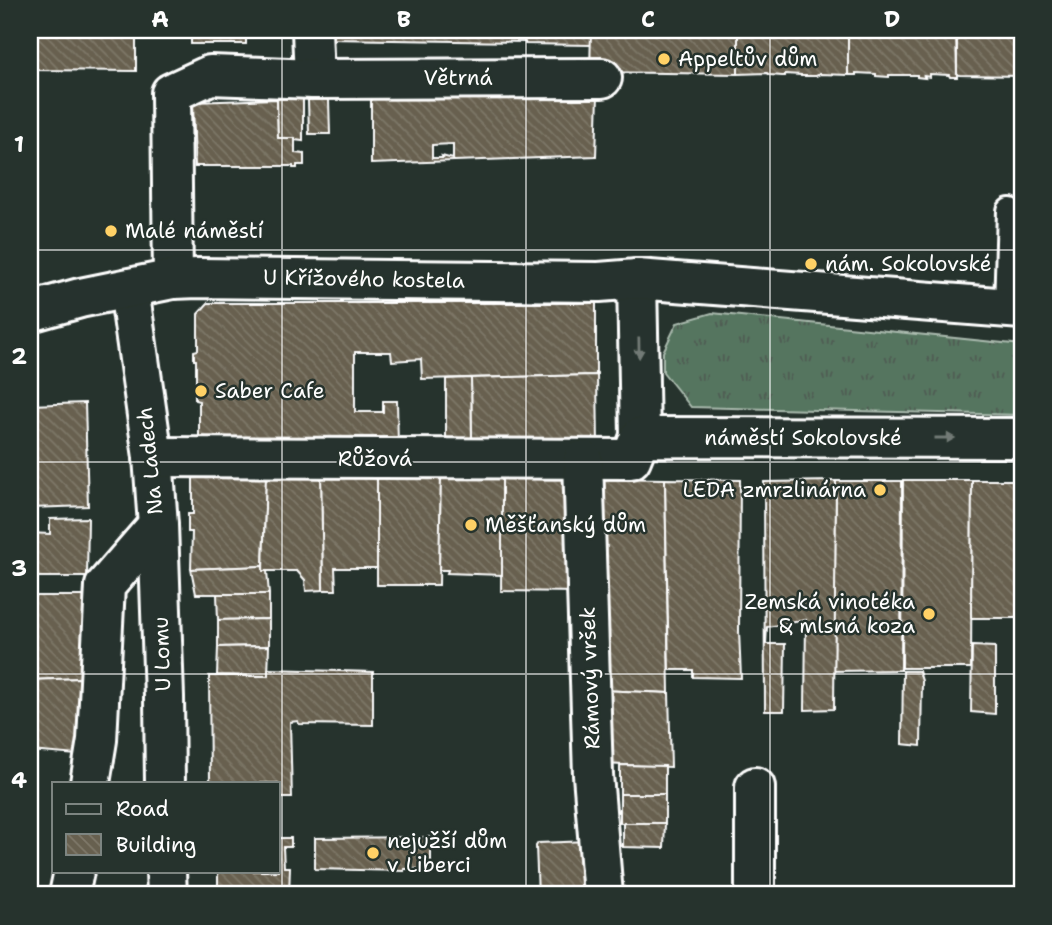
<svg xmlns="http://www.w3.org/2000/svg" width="1052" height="925" viewBox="0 0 1052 925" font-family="'Shantell Sans',sans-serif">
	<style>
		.grass { fill: url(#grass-tufts); stroke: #aabaae; stroke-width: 2 }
		.building { fill: url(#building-back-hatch); stroke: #fff; stroke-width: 2; fill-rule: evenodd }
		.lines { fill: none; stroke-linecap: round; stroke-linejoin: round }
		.service-casing { stroke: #fff; stroke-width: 30 }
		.minor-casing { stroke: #fff; stroke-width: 44 }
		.service { stroke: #26332d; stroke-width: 24 }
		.minor { stroke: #26332d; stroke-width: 38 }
		.oneway { fill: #727a76 }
		.grid { fill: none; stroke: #fff; stroke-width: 2; stroke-opacity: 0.55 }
		.poi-dot { fill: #ffd166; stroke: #26332d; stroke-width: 2.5 }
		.labels { text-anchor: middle; stroke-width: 5; stroke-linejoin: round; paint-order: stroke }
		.poi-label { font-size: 21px; fill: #fff; stroke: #26332d; text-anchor: start }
		.street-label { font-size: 21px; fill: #fff; stroke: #26332d }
		.neatline { fill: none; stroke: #fff; stroke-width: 2.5 }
		.grid-label { font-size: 23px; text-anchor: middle; font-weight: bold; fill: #fff }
	</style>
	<defs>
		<pattern id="grass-tufts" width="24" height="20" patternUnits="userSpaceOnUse" patternTransform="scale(1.75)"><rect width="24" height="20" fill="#54745e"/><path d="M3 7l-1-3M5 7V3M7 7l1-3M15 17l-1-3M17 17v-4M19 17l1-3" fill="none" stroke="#4f5c53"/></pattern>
		<pattern id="building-back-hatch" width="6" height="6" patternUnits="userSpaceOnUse" patternTransform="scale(1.75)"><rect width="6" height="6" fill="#67604f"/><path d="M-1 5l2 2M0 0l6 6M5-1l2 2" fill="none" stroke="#7e7869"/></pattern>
	</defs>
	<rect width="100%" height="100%" fill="#26332d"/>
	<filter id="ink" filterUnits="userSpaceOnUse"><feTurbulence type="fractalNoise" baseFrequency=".0143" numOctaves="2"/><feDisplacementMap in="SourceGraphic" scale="14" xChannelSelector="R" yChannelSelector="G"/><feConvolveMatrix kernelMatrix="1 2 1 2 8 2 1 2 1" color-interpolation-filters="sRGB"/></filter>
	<g filter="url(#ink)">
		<!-- grass -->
		<polygon class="grass" points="712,313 1022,345 1022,415 691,407 663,372 663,352 677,323"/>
		<!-- building -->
		<g class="building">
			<polygon points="30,30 136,30 136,71 30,70"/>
			<rect x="191" y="30" width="55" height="14"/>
			<polygon points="330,30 591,30 591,45 525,44 525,42 330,39"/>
			<polygon points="591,30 738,30 738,74 590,72"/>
			<polygon points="738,30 848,30 848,75 820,74 816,76 801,76 801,75 785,74 785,76 782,76 770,75 767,73 738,74"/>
			<polygon points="848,30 956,30 957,77 950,77 949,75 930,74 930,77 924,76 925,78 917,77 917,75 889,75 889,77 876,76 876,74 856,73 856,75 849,75 849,74 848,73"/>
			<polygon points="957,30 1022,30 1022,76 959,75 957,73"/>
			<path d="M598,95L596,156L371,164V98ZM453,144V159L442,156L443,158H432V145Z"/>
			<polygon points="277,99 278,138 295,138 295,153 304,154 304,165 297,165 297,168 293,168 293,166 197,166 197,167 195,167 193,102"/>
			<polygon points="277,99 303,99 303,141 295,140 295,138 278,138"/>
			<polygon points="308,100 329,100 330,134 309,134"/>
			<polygon points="208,303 596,303 596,375 422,379 421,359 392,361 391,352 355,352 355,412 383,412 383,401 397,401 398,446 210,448 199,437 199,401 195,400 195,391 196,391 196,360 194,360 194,351 198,350 198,314"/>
			<polygon points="597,374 598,447 472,443 471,378 596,375"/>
			<polygon points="471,378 472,443 446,444 446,379"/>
			<polygon points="85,403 88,506 30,508 30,405"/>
			<polygon points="193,476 266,477 263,566 191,569 192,532 188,532 188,514 193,514"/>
			<polygon points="321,476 377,477 377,568 335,568 336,590 323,590"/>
			<polygon points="321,476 323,590 306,591 305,580 297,571 263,571 266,477"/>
			<polygon points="377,477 441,479 439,585 377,585"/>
			<polygon points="502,478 575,479 578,592 501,591"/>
			<polygon points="595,478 665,479 669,693 600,690"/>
			<polygon points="441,479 502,479 502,575 447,573 448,570 439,570"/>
			<polygon points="665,479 740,480 739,631 741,678 693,677 693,670 669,670"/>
			<polygon points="903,480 972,480 971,668 902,668"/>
			<polygon points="972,480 1022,480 1022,618 971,618"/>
			<polygon points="836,481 902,481 901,670 834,671"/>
			<polygon points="836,481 834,709 805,710 806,620 767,627 766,644 785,644 784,711 765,711 764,482"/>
			<polygon points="88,518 87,577 30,577 30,533 50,534 50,519"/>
			<polygon points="263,566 263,571 267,571 269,594 196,594 191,569"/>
			<polygon points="217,594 269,594 269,619 218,620"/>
			<polygon points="30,596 87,596 82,678 30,680"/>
			<polygon points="269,619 269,646 218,647 218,620"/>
			<polygon points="269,646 268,676 217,675 218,647"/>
			<polygon points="972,646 995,647 995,714 971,712"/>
			<polygon points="268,669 373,672 373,725 299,724 298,721 290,722 292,798 278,798 278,783 210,783 209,676 268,676"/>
			<polygon points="903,671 919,671 922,681 921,746 902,744"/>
			<polygon points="82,678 77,755 30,751 30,680"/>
			<polygon points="600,690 669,693 671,767 602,764"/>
			<polygon points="620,765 665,766 665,794 620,794"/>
			<rect x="620" y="794" width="45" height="29"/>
			<polygon points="623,823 665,823 664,848 623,847"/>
			<polygon points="431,837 431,869 404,869 404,871 315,869 315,838"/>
			<polygon points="278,838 291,838 291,847 283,847 284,867 290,867 289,895 218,895 218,871 278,871"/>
			<polygon points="588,841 593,895 538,895 536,846 538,843"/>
		</g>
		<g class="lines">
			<defs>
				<polyline id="service" points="1007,307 1010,211"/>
				<g id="minor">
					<polyline points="312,30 314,79"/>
					<polyline points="173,279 171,93 210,75 314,79 602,78"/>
					<polyline points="637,279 640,437"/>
					<polyline points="129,289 153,457 158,525 164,697 165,783"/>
					<polyline points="30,312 80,298 173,279 198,278 599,282 637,279 1022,309"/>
					<polyline points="153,457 631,459 640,437 1022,438"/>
					<polyline points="583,460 593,775 603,895"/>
					<polyline points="90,783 97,740 105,586 158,525"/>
					<polyline points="166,871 167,895"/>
					<polyline points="69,895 74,871"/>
					<polyline points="755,895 755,787"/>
				</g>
			</defs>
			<!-- service casing -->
			<use href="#service" class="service-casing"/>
			<!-- minor casing -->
			<use href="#minor" class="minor-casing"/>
			<!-- service -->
			<use href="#service" class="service"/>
			<!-- minor -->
			<use href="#minor" class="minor"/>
		</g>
		<!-- one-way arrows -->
		<defs><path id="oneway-solid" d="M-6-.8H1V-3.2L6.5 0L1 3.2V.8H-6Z" transform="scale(1.75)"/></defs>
		<g class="oneway">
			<use href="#oneway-solid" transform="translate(639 348) rotate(89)"/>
			<use href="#oneway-solid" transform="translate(945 438)"/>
		</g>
	</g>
	<!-- grid -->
	<path class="grid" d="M282,30V895M526,30V895M770,30V895M30,250H1022M30,462H1022M30,674H1022"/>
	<!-- markers -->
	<g class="poi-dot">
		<circle cx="664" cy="59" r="7"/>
		<circle cx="111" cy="231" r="7"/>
		<circle cx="811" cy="264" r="7"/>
		<circle cx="201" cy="391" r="7"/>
		<circle cx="880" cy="490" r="7"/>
		<circle cx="471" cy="525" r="7"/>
		<circle cx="929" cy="614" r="7"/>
		<circle cx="373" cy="853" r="7"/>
	</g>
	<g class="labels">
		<!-- poi labels -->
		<g class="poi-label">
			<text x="678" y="66">Appeltův dům</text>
			<text x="125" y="238">Malé náměstí</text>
			<text x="825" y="271">nám. Sokolovské</text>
			<text x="215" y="398">Saber Cafe</text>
			<text x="866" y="497" text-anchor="end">LEDA zmrzlinárna</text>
			<text x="485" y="532">Měšťanský dům</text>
			<text x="915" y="609" text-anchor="end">Zemská vinotéka<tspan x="915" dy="24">&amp; mlsná koza</tspan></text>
			<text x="387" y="848">nejužší dům<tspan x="387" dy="24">v Liberci</tspan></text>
		</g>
		<!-- street labels -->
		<g class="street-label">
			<text x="458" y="85">Větrná</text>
			<text transform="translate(364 279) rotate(1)" y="7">U Křížového kostela</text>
			<text x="803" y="445">náměstí Sokolovské</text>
			<text x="375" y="466">Růžová</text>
			<text transform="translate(150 461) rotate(-96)" y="7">Na Ladech</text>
			<text transform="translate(162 654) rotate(-92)" y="7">U Lomu</text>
			<text transform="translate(590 678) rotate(-92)" y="7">Rámový vršek</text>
		</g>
	</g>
	<!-- margin -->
	<rect width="1052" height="925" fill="none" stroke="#26332d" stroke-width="77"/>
	<!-- legend -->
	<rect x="52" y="782" width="228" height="91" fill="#26332d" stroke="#7d8581" stroke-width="2"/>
	<rect x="66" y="804" width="35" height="10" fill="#26332d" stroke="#7d8581" stroke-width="2"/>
	<text x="116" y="816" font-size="21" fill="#ffffff">Road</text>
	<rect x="66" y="834" width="35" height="21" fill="url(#building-back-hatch)" stroke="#7d8581" stroke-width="2"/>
	<text x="116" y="852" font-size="21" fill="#ffffff">Building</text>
	<rect x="38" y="38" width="976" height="848" class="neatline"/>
	<g class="grid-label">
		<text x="160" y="27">A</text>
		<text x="404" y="27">B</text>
		<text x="648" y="27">C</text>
		<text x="892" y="27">D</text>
		<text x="19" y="152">1</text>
		<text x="19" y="364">2</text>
		<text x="19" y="576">3</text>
		<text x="19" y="788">4</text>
	</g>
</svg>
